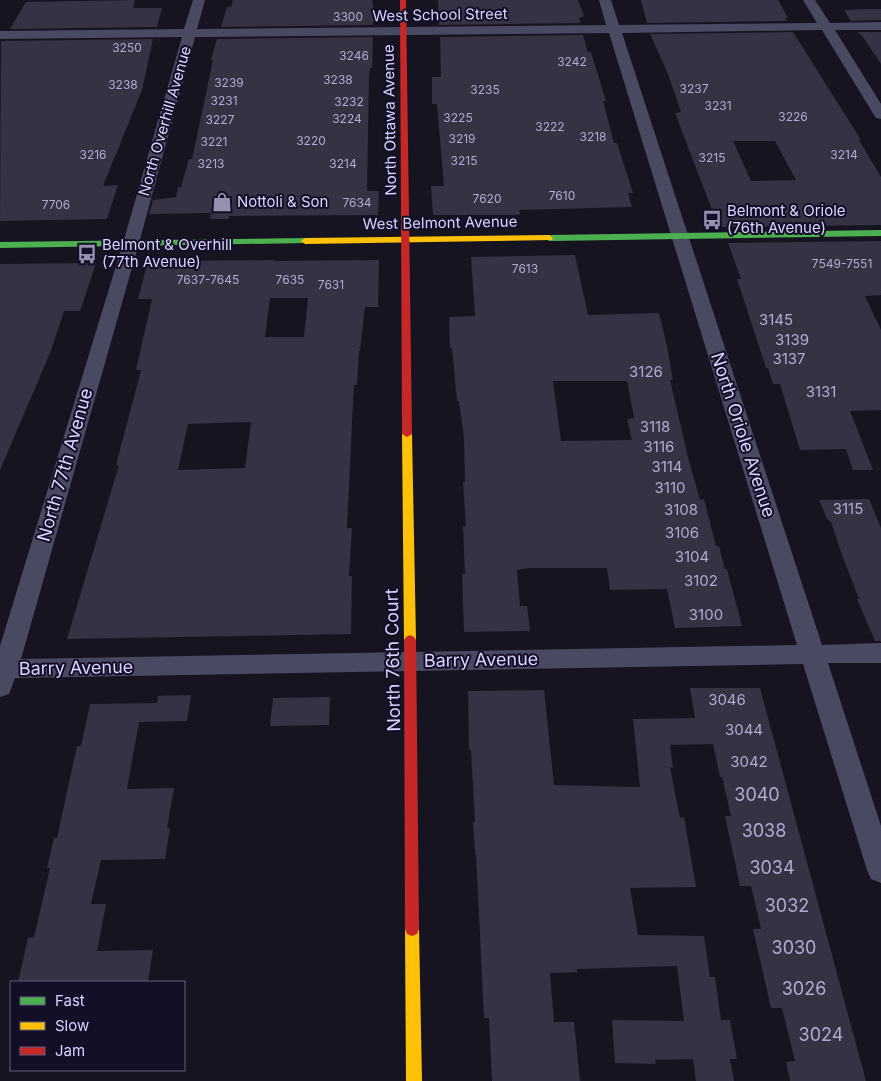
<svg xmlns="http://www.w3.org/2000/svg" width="881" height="1081" viewBox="0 0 881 1081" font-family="Inter,sans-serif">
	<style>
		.building { fill: #343243; fill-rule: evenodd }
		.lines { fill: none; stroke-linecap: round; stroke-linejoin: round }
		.street { fill: #4a4962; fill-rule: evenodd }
		.fast { fill: #4caf50; fill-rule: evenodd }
		.slow { fill: #ffc107; fill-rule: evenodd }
		.jam { fill: #c62828; fill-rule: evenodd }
		.labels { text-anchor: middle; stroke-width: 4; stroke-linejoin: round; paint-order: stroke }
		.far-number-label { font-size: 12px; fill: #b0acd0 }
		.far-street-label { font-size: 15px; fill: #d9d4ff; stroke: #130f26 }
		.far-poi-label { font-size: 15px; fill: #d9d4ff; stroke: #130f26; text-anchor: start }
		.number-label { font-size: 15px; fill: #b0acd0 }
		.street-label { font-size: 18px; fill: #d9d4ff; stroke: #130f26 }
		.near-number-label { font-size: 18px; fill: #b0acd0 }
	</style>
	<rect width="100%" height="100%" fill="#161421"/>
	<!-- building -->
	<g class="building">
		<polygon points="135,0 133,8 162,8 157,27 10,29 26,2"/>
		<polygon points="233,0 372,0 376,21 373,22 373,25 221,27 227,7 231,7"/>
		<polygon points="438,0 578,0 584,16 579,18 580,23 439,25"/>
		<polygon points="641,0 778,0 788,18 785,18 787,21 647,23"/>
		<polygon points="865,9 881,9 881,20 851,21 844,10"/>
		<path d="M793,32L861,140H859L881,177V225L722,227L718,215H714L675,113L681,112L668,74L650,34ZM733,141H775L796,180L751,181Z"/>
		<polygon points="858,32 881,32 881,64 863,37"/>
		<polygon points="583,35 588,52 591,52 606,101 603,101 614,143 617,143 633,193 628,193 632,207 519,210 520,214 518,215 433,215 431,186 444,186 437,104 432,104 432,77 441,77 440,37"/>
		<polygon points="373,37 372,68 370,68 369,75 367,191 379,191 378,215 229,216 229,219 210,219 211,213 149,214 153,200 176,197 178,187 181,187 189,159 192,159 213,60 211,60 217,39"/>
		<polygon points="153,39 142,90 103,186 118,185 107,219 0,221 1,41"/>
		<polygon points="881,241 881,295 865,296 881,330 881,410 850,411 873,470 853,470 846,449 800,450 780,384 773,384 768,368 766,368 737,279 741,279 728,243"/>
		<path d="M575,255L588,315L659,313L667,346L673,380H670L688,457L700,500L704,499L716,546H719L725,569H727L742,626L675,628L667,589L610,590L607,568H529L517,570L520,606H527L530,631L464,632L462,574H465L463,526H466L463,482H465L464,439L459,401H457L452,348H450L449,317L475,316L471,257ZM553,381H627L634,418L627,419L632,440L561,441Z"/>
		<path d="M275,260V261L379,260L378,307H365L360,351H359L357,385H354L353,403L347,528H352L349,576H352L351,634L67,639L119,465H116L141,370H136L152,299H138L148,261ZM270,298H308L304,337H265ZM251,422L245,468L178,470L188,424Z"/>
		<polygon points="96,263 80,311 64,311 50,353 0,470 0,264"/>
		<polygon points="869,499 881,528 881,641 875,641 857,599 859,599 842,555 831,522 827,519 819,500"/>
		<polygon points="690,688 760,688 866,1081 790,1081 786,1062 795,1061 782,1008 771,1008 753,929 761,929 751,886 740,886 725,816 731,816 722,777 720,777 713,744 670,745 673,768 670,767 680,818 684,817 696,887 630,888 638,935 704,936 710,977 715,977 721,1020 730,1020 737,1059 730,1059 734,1081 696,1081 693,1059 655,1060 656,1064 615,1063 612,1020 684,1021 677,966 577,969 577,972 550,973 554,1022 574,1022 580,1081 492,1081 489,1018 484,1018 476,854 475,854 473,822 475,822 471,750 469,750 468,691 544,690 554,785 640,787 633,719 695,718"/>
		<polygon points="191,695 187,721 139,722 127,789 174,788 167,828 170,828 165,859 101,860 91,904 106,904 97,951 153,950 148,982 18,982 28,938 34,937 50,868 47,868 54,838 57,838 77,746 81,746 90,704 157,703 158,696"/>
		<polygon points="330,697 329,725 270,726 273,698"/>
	</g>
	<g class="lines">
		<!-- street -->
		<path class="street" d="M193,0H205L197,29L606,25L599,0H611L619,25L817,23L803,0H815L830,23L881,22V30H835L881,104V119L876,118L874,115L822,30L622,33L822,645L881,643V663H828L881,826V883L871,879L867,870L803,664L15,678L9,694L0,697V646L123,243L182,37L0,39V31L184,29ZM609,33L797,645L21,659L139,243L195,37Z"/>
		<!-- fast -->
		<g class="fast">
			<polygon points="881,230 881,236 549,241 545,238 549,235"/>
			<polygon points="305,238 308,239 308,243 0,248 0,242"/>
		</g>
		<!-- slow -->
		<g class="slow">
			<polygon points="549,235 553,238 552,240 305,244 301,241 305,238"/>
			<polygon points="407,431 412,434 416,640 414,643 406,643 404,640 402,434"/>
			<polygon points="412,922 417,924 419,929 422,1081 406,1081 405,929 407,924"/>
		</g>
		<!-- jam -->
		<g class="jam">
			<polygon points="400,0 406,0 412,434 407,437 402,434"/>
			<polygon points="410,635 414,637 416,640 419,929 417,934 412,936 407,934 405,929 404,640 406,637"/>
		</g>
	</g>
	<!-- icons -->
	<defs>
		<symbol id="shop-bare" viewBox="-9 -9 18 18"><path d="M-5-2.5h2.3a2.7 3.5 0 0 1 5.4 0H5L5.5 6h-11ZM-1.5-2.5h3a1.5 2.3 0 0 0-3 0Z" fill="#9591b1" stroke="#130f26" stroke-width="2.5" paint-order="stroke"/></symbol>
		<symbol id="bus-bare" viewBox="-9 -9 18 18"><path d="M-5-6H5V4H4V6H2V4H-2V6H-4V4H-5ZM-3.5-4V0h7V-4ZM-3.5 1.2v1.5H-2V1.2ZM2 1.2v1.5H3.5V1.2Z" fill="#9591b1" stroke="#130f26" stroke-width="2.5" paint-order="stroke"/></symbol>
	</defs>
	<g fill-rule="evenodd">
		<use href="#shop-bare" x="208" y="188" width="28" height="28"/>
		<use href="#bus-bare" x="698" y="206" width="28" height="28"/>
		<use href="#bus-bare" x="73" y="240" width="28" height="28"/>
	</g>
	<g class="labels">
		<!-- far-number labels -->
		<g class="far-number-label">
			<text x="348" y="21">3300</text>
			<text x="127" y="52">3250</text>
			<text x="354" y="60">3246</text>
			<text x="572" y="66">3242</text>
			<text x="338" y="84">3238</text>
			<text x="229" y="87">3239</text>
			<text x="123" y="89">3238</text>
			<text x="694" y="93">3237</text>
			<text x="485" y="94">3235</text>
			<text x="224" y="105">3231</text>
			<text x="349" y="106">3232</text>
			<text x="718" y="110">3231</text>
			<text x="793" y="121">3226</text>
			<text x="458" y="122">3225</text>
			<text x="347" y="123">3224</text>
			<text x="220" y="124">3227</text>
			<text x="550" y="131">3222</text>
			<text x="593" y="141">3218</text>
			<text x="462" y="143">3219</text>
			<text x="311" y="145">3220</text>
			<text x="214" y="146">3221</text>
			<text x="93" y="159">3216</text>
			<text x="844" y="159">3214</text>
			<text x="712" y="162">3215</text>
			<text x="464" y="165">3215</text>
			<text x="211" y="168">3213</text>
			<text x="343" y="168">3214</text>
			<text x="562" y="200">7610</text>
			<text x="487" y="203">7620</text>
			<text x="357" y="207">7634</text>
			<text x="56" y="209">7706</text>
			<text x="842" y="268">7549-7551</text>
			<text x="525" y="273">7613</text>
			<text x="208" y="284">7637-7645</text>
			<text x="290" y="284">7635</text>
			<text x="331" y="289">7631</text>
		</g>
		<!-- far-street labels -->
		<g class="far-street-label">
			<text transform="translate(440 15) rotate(-1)" y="5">West School Street</text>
			<text transform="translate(390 120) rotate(-91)" y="5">North Ottawa Avenue</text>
			<text transform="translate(165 121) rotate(-74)" y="5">North Overhill Avenue</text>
			<text transform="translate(440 223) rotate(-1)" y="5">West Belmont Avenue</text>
		</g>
		<!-- far-poi labels -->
		<g class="far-poi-label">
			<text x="237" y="207">Nottoli &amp; Son</text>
			<text x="727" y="216">Belmont &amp; Oriole<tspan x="727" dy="17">(76th Avenue)</tspan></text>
			<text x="102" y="250">Belmont &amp; Overhill<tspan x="102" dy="17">(77th Avenue)</tspan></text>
		</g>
		<!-- number labels -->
		<g class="number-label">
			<text x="776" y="325">3145</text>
			<text x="792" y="345">3139</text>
			<text x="789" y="364">3137</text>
			<text x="646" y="377">3126</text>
			<text x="821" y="397">3131</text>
			<text x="655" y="432">3118</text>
			<text x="659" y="452">3116</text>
			<text x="667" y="472">3114</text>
			<text x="670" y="493">3110</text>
			<text x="848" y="514">3115</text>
			<text x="681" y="515">3108</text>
			<text x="682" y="538">3106</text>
			<text x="692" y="562">3104</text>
			<text x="701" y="586">3102</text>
			<text x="706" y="620">3100</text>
			<text x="727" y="705">3046</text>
			<text x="744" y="735">3044</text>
			<text x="749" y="767">3042</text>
		</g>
		<!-- street labels -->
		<g class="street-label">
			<text transform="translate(743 435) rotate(72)" y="6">North Oriole Avenue</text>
			<text transform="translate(65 465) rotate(-74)" y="6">North 77th Avenue</text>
			<text transform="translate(393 660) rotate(-91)" y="6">North 76th Court</text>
			<text transform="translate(481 660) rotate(-1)" y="6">Barry Avenue</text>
			<text transform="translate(76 668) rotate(-1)" y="6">Barry Avenue</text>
		</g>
		<!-- near-number labels -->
		<g class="near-number-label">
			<text x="757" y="801">3040</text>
			<text x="764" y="837">3038</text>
			<text x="772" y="874">3034</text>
			<text x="787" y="912">3032</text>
			<text x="794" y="954">3030</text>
			<text x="804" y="995">3026</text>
			<text x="821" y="1041">3024</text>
		</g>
	</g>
	<!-- legend -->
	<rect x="10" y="981" width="175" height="90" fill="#130f26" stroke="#625e7d"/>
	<rect x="20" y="997" width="25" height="8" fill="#4caf50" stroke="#625e7d"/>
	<text x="55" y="1006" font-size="15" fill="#d9d4ff">Fast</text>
	<rect x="20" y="1022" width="25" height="8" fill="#ffc107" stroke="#625e7d"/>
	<text x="55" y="1031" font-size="15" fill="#d9d4ff">Slow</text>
	<rect x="20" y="1047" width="25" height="8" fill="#c62828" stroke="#625e7d"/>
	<text x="55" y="1056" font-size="15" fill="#d9d4ff">Jam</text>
</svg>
